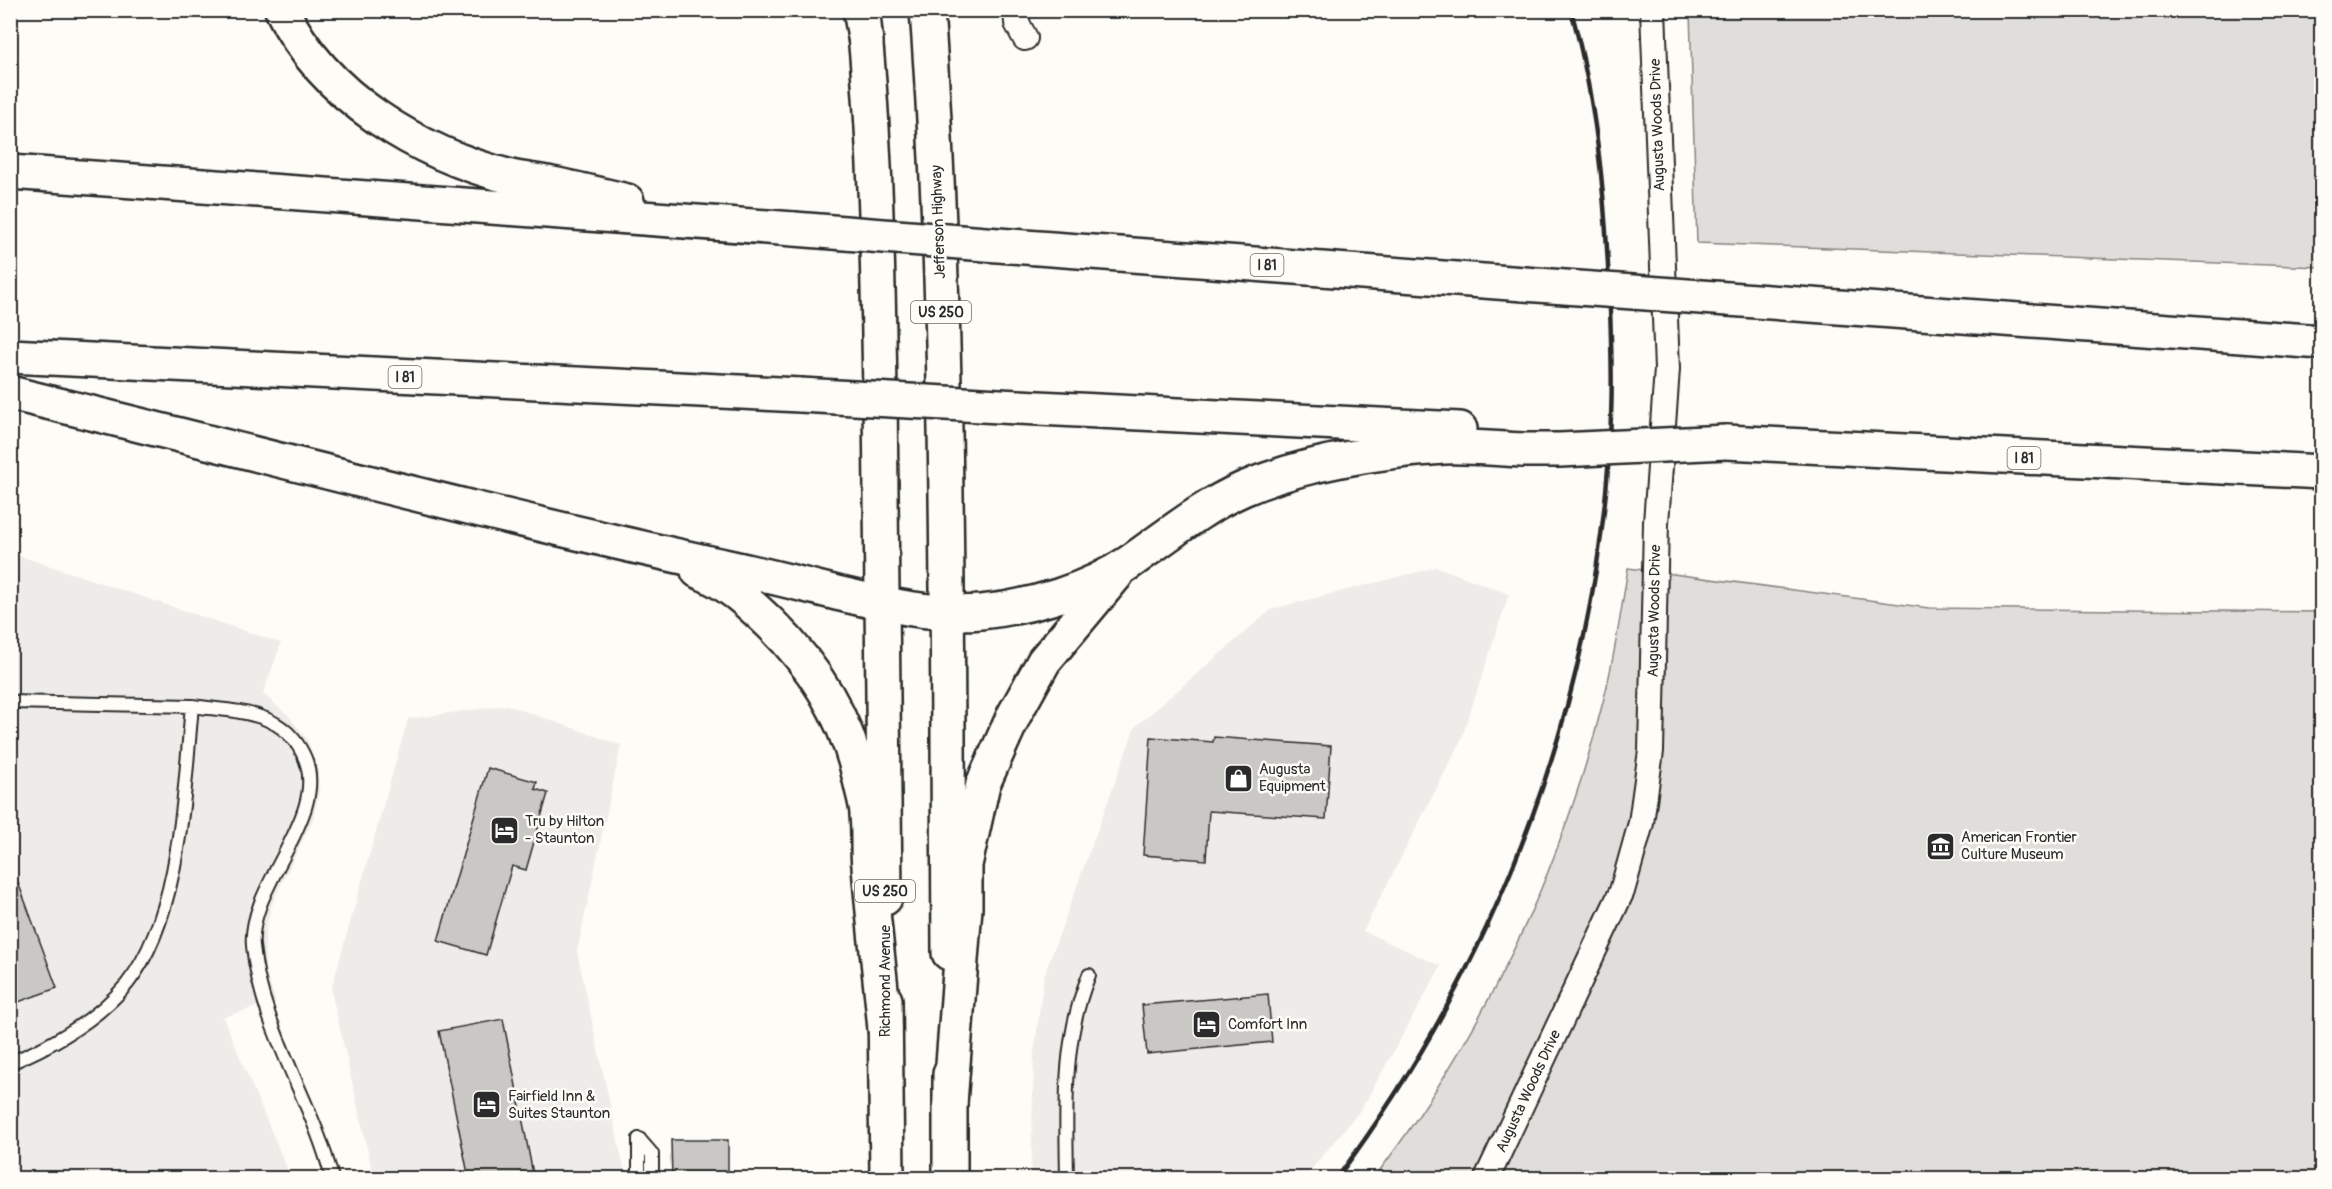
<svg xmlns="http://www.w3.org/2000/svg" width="2332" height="1189" viewBox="0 0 2332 1189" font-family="Pangolin,sans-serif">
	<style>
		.built { fill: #edece8 }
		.green { fill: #dfdeda; stroke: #858482; stroke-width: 1.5 }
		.building { fill: #c9c8c4; stroke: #2b2b2b; stroke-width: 1.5 }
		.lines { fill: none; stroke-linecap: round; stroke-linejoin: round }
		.lane-casing { stroke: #2b2b2b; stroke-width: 16 }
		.street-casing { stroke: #2b2b2b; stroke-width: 28 }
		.primary-casing { stroke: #2b2b2b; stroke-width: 38 }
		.highway-casing { stroke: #2b2b2b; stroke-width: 38 }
		.lane { stroke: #fdfcf7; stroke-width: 12 }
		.street { stroke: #fdfcf7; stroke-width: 24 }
		.primary { stroke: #fdfcf7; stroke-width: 33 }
		.highway { stroke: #fdfcf7; stroke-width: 33 }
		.rail { stroke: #2b2b2b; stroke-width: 4.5 }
		.highway-bridge-casing { stroke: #2b2b2b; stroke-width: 38; stroke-linecap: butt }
		.highway-bridge { stroke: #fdfcf7; stroke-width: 33 }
		.labels { text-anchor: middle; stroke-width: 5; stroke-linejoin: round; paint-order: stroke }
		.shield { fill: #fdfcf7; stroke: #6a6a68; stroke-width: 1.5 }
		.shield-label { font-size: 14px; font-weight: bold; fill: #2b2b2b }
		.street-label { font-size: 15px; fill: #2b2b2b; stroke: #fdfcf7 }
		.poi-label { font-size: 15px; fill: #2b2b2b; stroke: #fdfcf7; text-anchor: start }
	</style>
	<rect width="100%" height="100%" fill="#fdfcf7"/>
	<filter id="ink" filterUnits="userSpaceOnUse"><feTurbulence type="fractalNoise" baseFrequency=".0167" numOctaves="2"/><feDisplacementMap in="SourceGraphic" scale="12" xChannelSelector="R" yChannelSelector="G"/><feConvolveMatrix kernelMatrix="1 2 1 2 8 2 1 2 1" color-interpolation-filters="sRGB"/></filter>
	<g filter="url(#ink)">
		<!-- built -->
		<g class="built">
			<polygon points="11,553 281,643 263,694 289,716 307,739 318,770 319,792 313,819 274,899 268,918 265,935 265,971 276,1001 223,1017 291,1178 11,1178"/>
			<polygon points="1437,567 1509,594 1460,743 1363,931 1441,966 1362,1108 1304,1178 1031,1178 1034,1053 1044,976 1135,727 1272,609"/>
			<polygon points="507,705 621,745 577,952 626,1178 374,1178 331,990 408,719"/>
		</g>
		<!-- green -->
		<g class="green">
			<polygon points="1690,11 2321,11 2321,267 1697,243"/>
			<path d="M1628,568L1929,608L2321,612V1178H1374C1483,1035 1561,872 1604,698C1615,655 1621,612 1628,568Z"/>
		</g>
		<!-- building -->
		<g class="building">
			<polygon points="1151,737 1213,742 1214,737 1331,746 1326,819 1209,811 1206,860 1143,855"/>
			<polygon points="488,768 537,782 535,789 548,793 526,870 512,866 486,955 438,941"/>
			<polygon points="12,866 57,988 10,1005 10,867"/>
			<polygon points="1268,994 1272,1042 1147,1054 1142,1005"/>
			<polygon points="503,1019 534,1179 469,1179 439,1031"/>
			<polygon points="671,1140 728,1140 728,1179 672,1179"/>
		</g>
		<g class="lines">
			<defs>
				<g id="lane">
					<path d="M10,702L192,706C184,790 181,916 127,984C97,1020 53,1045 10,1063"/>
					<path d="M192,706C235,712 281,709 303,754C333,813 247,885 253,946C261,1029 312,1099 332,1178"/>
					<polyline points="639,1139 652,1154 652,1178"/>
					<polyline points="639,1178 639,1139"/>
					<path d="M1067,1178C1066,1108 1062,1041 1089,975"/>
				</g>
				<g id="street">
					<polyline points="1016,10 1017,23 1025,38"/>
					<polyline points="1487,1178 1622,891 1641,823 1651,751 1656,523 1667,369 1653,10"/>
				</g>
				<g id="primary">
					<path d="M927,10C950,324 947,639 949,953"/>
					<path d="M863,14C876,140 878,268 880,394C883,562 884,730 885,898"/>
					<polyline points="885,1000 887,1178"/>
					<polyline points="950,1074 950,1178"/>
				</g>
				<g id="highway">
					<path d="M282,10C324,98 420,154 511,177C524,180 538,181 552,184C577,189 602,195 627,201"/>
					<polyline points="860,10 866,42"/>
					<polyline points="10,172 794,229"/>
					<polyline points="1011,246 1524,284"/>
					<polyline points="1728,299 2322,342"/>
					<polyline points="10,356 800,395"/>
					<path d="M10,393C244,450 476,512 710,563C754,572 797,583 841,594C887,605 934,616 981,612C1031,607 1089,590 1130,562C1167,536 1202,507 1243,489C1303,463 1379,451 1444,447C1470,446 1497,449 1523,450"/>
					<polyline points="1018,407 1460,429"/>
					<polyline points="1726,442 2322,472"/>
					<path d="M698,571C727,582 749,603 771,624C817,669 848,721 861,784C863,794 867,805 867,815C869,832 867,849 869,866C873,920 880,975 885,1029"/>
					<polyline points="950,1103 965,908 965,865 983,784 1014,715 1044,661 1116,575"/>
				</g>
			</defs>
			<!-- lane casing -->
			<use href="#lane" class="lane-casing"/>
			<!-- street casing -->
			<use href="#street" class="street-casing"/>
			<!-- primary casing -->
			<use href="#primary" class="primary-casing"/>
			<!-- highway casing -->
			<use href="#highway" class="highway-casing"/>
			<!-- lane -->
			<use href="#lane" class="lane"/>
			<!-- street -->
			<use href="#street" class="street"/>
			<!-- primary -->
			<use href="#primary" class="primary"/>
			<!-- highway -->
			<use href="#highway" class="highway"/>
			<!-- rail -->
			<path class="rail" d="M1337,1178C1501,958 1601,691 1611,416C1613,372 1611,329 1609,286C1605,194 1596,99 1571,10"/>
			<defs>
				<g id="highway-bridge">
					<polyline points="794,229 1011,246"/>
					<polyline points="1524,284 1728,299"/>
					<polyline points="800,395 1018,407"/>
					<polyline points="1523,450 1560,450 1726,442"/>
				</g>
			</defs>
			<!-- highway-bridge casing -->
			<use href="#highway-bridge" class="highway-bridge-casing"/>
			<!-- highway-bridge -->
			<use href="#highway-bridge" class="highway-bridge"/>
		</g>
	</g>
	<!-- icons -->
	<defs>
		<symbol id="shop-square" viewBox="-11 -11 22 22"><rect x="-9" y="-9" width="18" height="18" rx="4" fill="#2b2b2b" stroke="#fdfcf7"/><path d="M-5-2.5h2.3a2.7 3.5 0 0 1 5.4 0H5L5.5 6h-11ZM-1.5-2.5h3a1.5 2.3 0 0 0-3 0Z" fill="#fff"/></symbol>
		<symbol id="hotel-square" viewBox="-11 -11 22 22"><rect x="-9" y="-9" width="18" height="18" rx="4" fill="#2b2b2b" stroke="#fdfcf7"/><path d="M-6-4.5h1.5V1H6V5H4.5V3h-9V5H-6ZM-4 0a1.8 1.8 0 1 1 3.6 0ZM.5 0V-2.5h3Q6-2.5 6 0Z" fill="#fff"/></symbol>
		<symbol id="museum-square" viewBox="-11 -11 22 22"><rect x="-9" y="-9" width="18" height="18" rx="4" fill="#2b2b2b" stroke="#fdfcf7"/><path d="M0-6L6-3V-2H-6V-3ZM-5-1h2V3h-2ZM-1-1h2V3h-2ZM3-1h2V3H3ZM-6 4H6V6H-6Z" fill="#fff"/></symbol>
	</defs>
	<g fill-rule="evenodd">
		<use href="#shop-square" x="1222" y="762" width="33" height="33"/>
		<use href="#hotel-square" x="488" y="814" width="33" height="33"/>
		<use href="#museum-square" x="1924" y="830" width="33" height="33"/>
		<use href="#hotel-square" x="1190" y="1008" width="33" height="33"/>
		<use href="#hotel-square" x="470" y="1088" width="33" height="33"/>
	</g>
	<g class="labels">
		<!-- shield labels -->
		<g class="shield">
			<rect x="1250.5" y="254" width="33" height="22" rx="4.5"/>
			<rect x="911" y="301" width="60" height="22" rx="4.5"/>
			<rect x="388.5" y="366" width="33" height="22" rx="4.5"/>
			<rect x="2007.5" y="447" width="33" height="22" rx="4.5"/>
			<rect x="855" y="880" width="60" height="22" rx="4.5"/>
		</g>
		<g class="shield-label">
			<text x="1267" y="270">I 81</text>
			<text x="941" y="317">US 250</text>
			<text x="405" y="382">I 81</text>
			<text x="2024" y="463">I 81</text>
			<text x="885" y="896">US 250</text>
		</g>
		<!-- street labels -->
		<g class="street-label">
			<text transform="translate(1657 125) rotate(-92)" y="5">Augusta Woods Drive</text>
			<text transform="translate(938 222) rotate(-92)" y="5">Jefferson Highway</text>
			<text transform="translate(1654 611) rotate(-89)" y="5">Augusta Woods Drive</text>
			<text transform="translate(885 981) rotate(-90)" y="5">Richmond Avenue</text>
			<text transform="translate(1528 1091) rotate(-65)" y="5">Augusta Woods Drive</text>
		</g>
		<!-- poi labels -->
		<g class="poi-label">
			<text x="1259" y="774">Augusta<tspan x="1259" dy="17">Equipment</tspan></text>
			<text x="525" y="826">Tru by Hilton<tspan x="525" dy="17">- Staunton</tspan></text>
			<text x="1961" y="842">American Frontier<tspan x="1961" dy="17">Culture Museum</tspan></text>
			<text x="1228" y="1029">Comfort Inn</text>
			<text x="508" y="1101">Fairfield Inn &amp;<tspan x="508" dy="17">Suites Staunton</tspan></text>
		</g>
	</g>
	<!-- margin -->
	<rect width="2332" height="1189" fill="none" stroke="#fdfcf7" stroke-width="36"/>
	<rect x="18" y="18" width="2296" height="1153" fill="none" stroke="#2b2b2b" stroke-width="2" filter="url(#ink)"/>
</svg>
